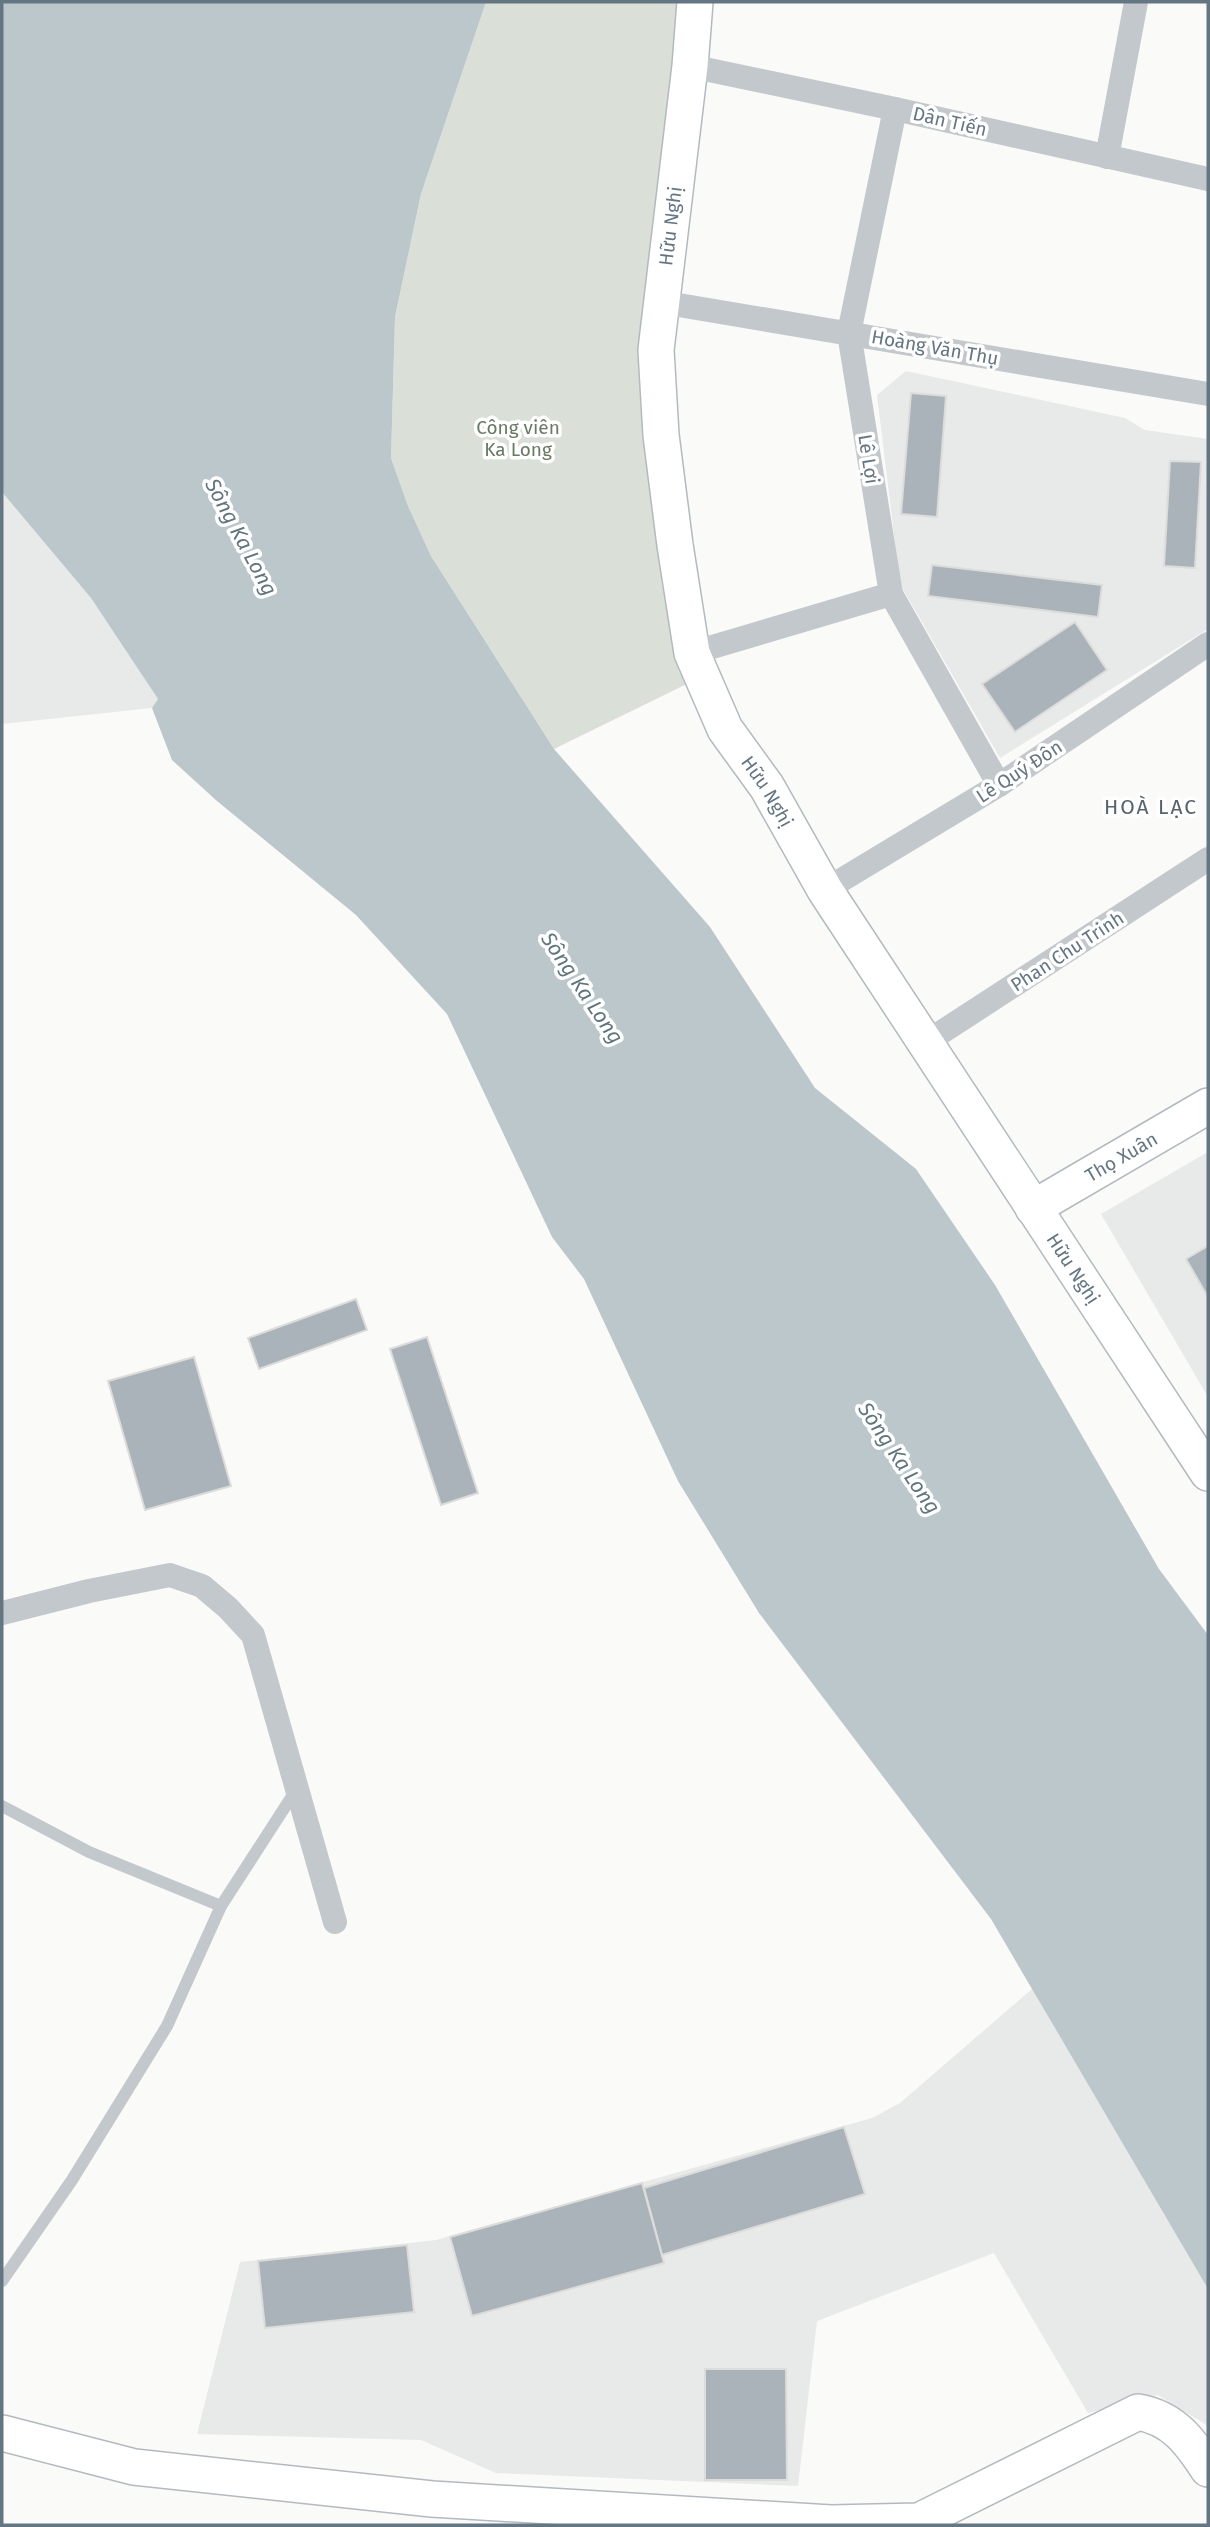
<svg xmlns="http://www.w3.org/2000/svg" width="1210" height="2527" viewBox="0 0 1210 2527" font-family="'Fira Sans',sans-serif">
	<style>
		.built { fill: #e8e9e9 }
		.green { fill: #dadfd7 }
		.water { fill: #bbc7cb }
		.building { fill: #aab3b9; stroke: #dcdcda; stroke-width: 2 }
		.lines { fill: none; stroke-linecap: round; stroke-linejoin: round }
		.secondary-casing { stroke: #b3babf; stroke-width: 38 }
		.lane { stroke: #c3c8cc; stroke-width: 12 }
		.street { stroke: #c3c8cc; stroke-width: 24 }
		.secondary { stroke: #fff; stroke-width: 35 }
		.labels { text-anchor: middle; stroke-width: 7; stroke-linejoin: round; paint-order: stroke }
		.street-label { font-size: 19px; fill: #657683; stroke: #fff }
		.park-label { font-size: 19px; fill: #687a64; stroke: #fff }
		.water-label { font-size: 21px; font-style: italic; fill: #60757c; stroke: #fff }
		.neighbourhood-label { font-size: 21px; letter-spacing: 2px; fill: #57646e; stroke: #fff }
	</style>
	<rect width="100%" height="100%" fill="#fafaf8"/>
	<!-- built -->
	<g class="built">
		<polygon points="906,371 1125,418 1145,430 1208,439 1208,629 1000,758 900,584 877,395"/>
		<polygon points="2,492 91,598 158,699 152,708 2,724"/>
		<polygon points="1208,1152 1208,1397 1101,1214"/>
		<polygon points="1032,1989 1208,2289 1208,2426 1158,2395 1088,2413 994,2253 817,2321 798,2486 496,2473 421,2440 197,2434 240,2262 436,2240 872,2118 900,2103"/>
	</g>
	<!-- green -->
	<polygon class="green" points="486,2 700,2 645,330 640,403 669,545 701,677 554,749 431,556 408,506 391,458 395,317 421,194"/>
	<!-- water -->
	<polygon class="water" points="2,2 486,2 421,194 395,317 391,458 408,506 431,556 554,749 710,927 815,1088 916,1169 995,1285 1159,1569 1208,1635 1208,2289 991,1919 759,1613 678,1481 584,1279 552,1237 447,1014 356,915 217,801 172,760 152,708 158,699 91,598 2,492"/>
	<!-- building -->
	<g class="building">
		<polygon points="911,393 946,396 937,517 901,514"/>
		<polygon points="1170,461 1201,462 1195,568 1164,566"/>
		<polygon points="932,565 1102,585 1098,617 928,596"/>
		<polygon points="1075,622 1107,670 1015,732 982,684"/>
		<polygon points="1208,1246 1208,1297 1186,1259"/>
		<polygon points="356,1299 367,1330 259,1369 248,1338"/>
		<polygon points="427,1337 478,1493 441,1505 390,1349"/>
		<polygon points="194,1357 231,1486 145,1510 108,1381"/>
		<polygon points="844,2127 865,2194 662,2255 644,2188"/>
		<polygon points="642,2183 664,2263 472,2316 450,2237"/>
		<polygon points="407,2245 414,2312 265,2328 258,2261"/>
		<polygon points="705,2369 786,2369 787,2480 705,2480"/>
	</g>
	<g class="lines">
		<defs>
			<g id="secondary">
				<path id="s1" d="M695,2L690,66L656,350L661,435L675,545L692,653L725,729L767,787L825,890L1208,1473"/>
				<path id="s2" d="M1033,1208L1208,1106"/>
				<path d="M2,2433L134,2467L432,2499L831,2523L919,2521L1138,2412C1173,2418 1190,2441 1208,2469"/>
			</g>
		</defs>
		<!-- secondary casing -->
		<use href="#secondary" class="secondary-casing"/>
		<!-- lane -->
		<g class="lane">
			<polyline points="2,1806 89,1852 221,1906"/>
			<polyline points="2,2281 72,2180 167,2026 221,1906 296,1790"/>
		</g>
		<!-- street -->
		<g class="street">
			<polyline points="690,66 895,109 1208,179"/>
			<polyline points="895,109 849,333 891,594 999,785"/>
			<polyline points="1107,157 1136,2"/>
			<polyline points="661,302 1208,394"/>
			<polyline points="692,653 891,594"/>
			<polyline points="825,890 999,785 1208,644"/>
			<polyline points="925,1043 1208,859"/>
			<polyline points="2,1613 89,1591 170,1575 202,1586 228,1608 253,1635 335,1922"/>
		</g>
		<!-- secondary -->
		<use href="#secondary" class="secondary"/>
	</g>
	<g class="labels">
		<!-- street labels -->
		<g class="street-label">
			<text transform="translate(950 121) rotate(13)" y="7">Dân Tiến</text>
			<text transform="translate(670 226) rotate(-83)" y="7">Hữu Nghị</text>
			<text transform="translate(935 347) rotate(10)" y="7">Hoàng Văn Thụ</text>
			<text transform="translate(869 459) rotate(81)" y="7">Lê Lợi</text>
			<text transform="translate(1019 771) rotate(-33)" y="7">Lê Quý Đôn</text>
			<text dy="7" stroke="none"><textPath href="#s1" startOffset="814">Hữu Nghị</textPath></text>
			<text transform="translate(1067 951) rotate(-33)" y="7">Phan Chu Trinh</text>
			<text dy="7" stroke="none"><textPath href="#s2" startOffset="102">Thọ Xuân</textPath></text>
			<text dy="7" stroke="none"><textPath href="#s1" startOffset="1381">Hữu Nghị</textPath></text>
		</g>
		<!-- park labels -->
		<g class="park-label">
			<text x="518" y="434">Công viên<tspan x="518" dy="22">Ka Long</tspan></text>
		</g>
		<!-- water labels -->
		<g class="water-label">
			<text transform="translate(241 537) rotate(62)" y="7">Sông Ka Long</text>
			<text transform="translate(582 988) rotate(56)" y="7">Sông Ka Long</text>
			<text transform="translate(899 1458) rotate(56)" y="7">Sông Ka Long</text>
		</g>
		<!-- neighbourhood labels -->
		<g class="neighbourhood-label">
			<text x="1151" y="814">HOÀ LẠC</text>
		</g>
	</g>
	<!-- border -->
	<rect width="1210" height="2527" fill="none" stroke="#657683" stroke-width="7"/>
</svg>
